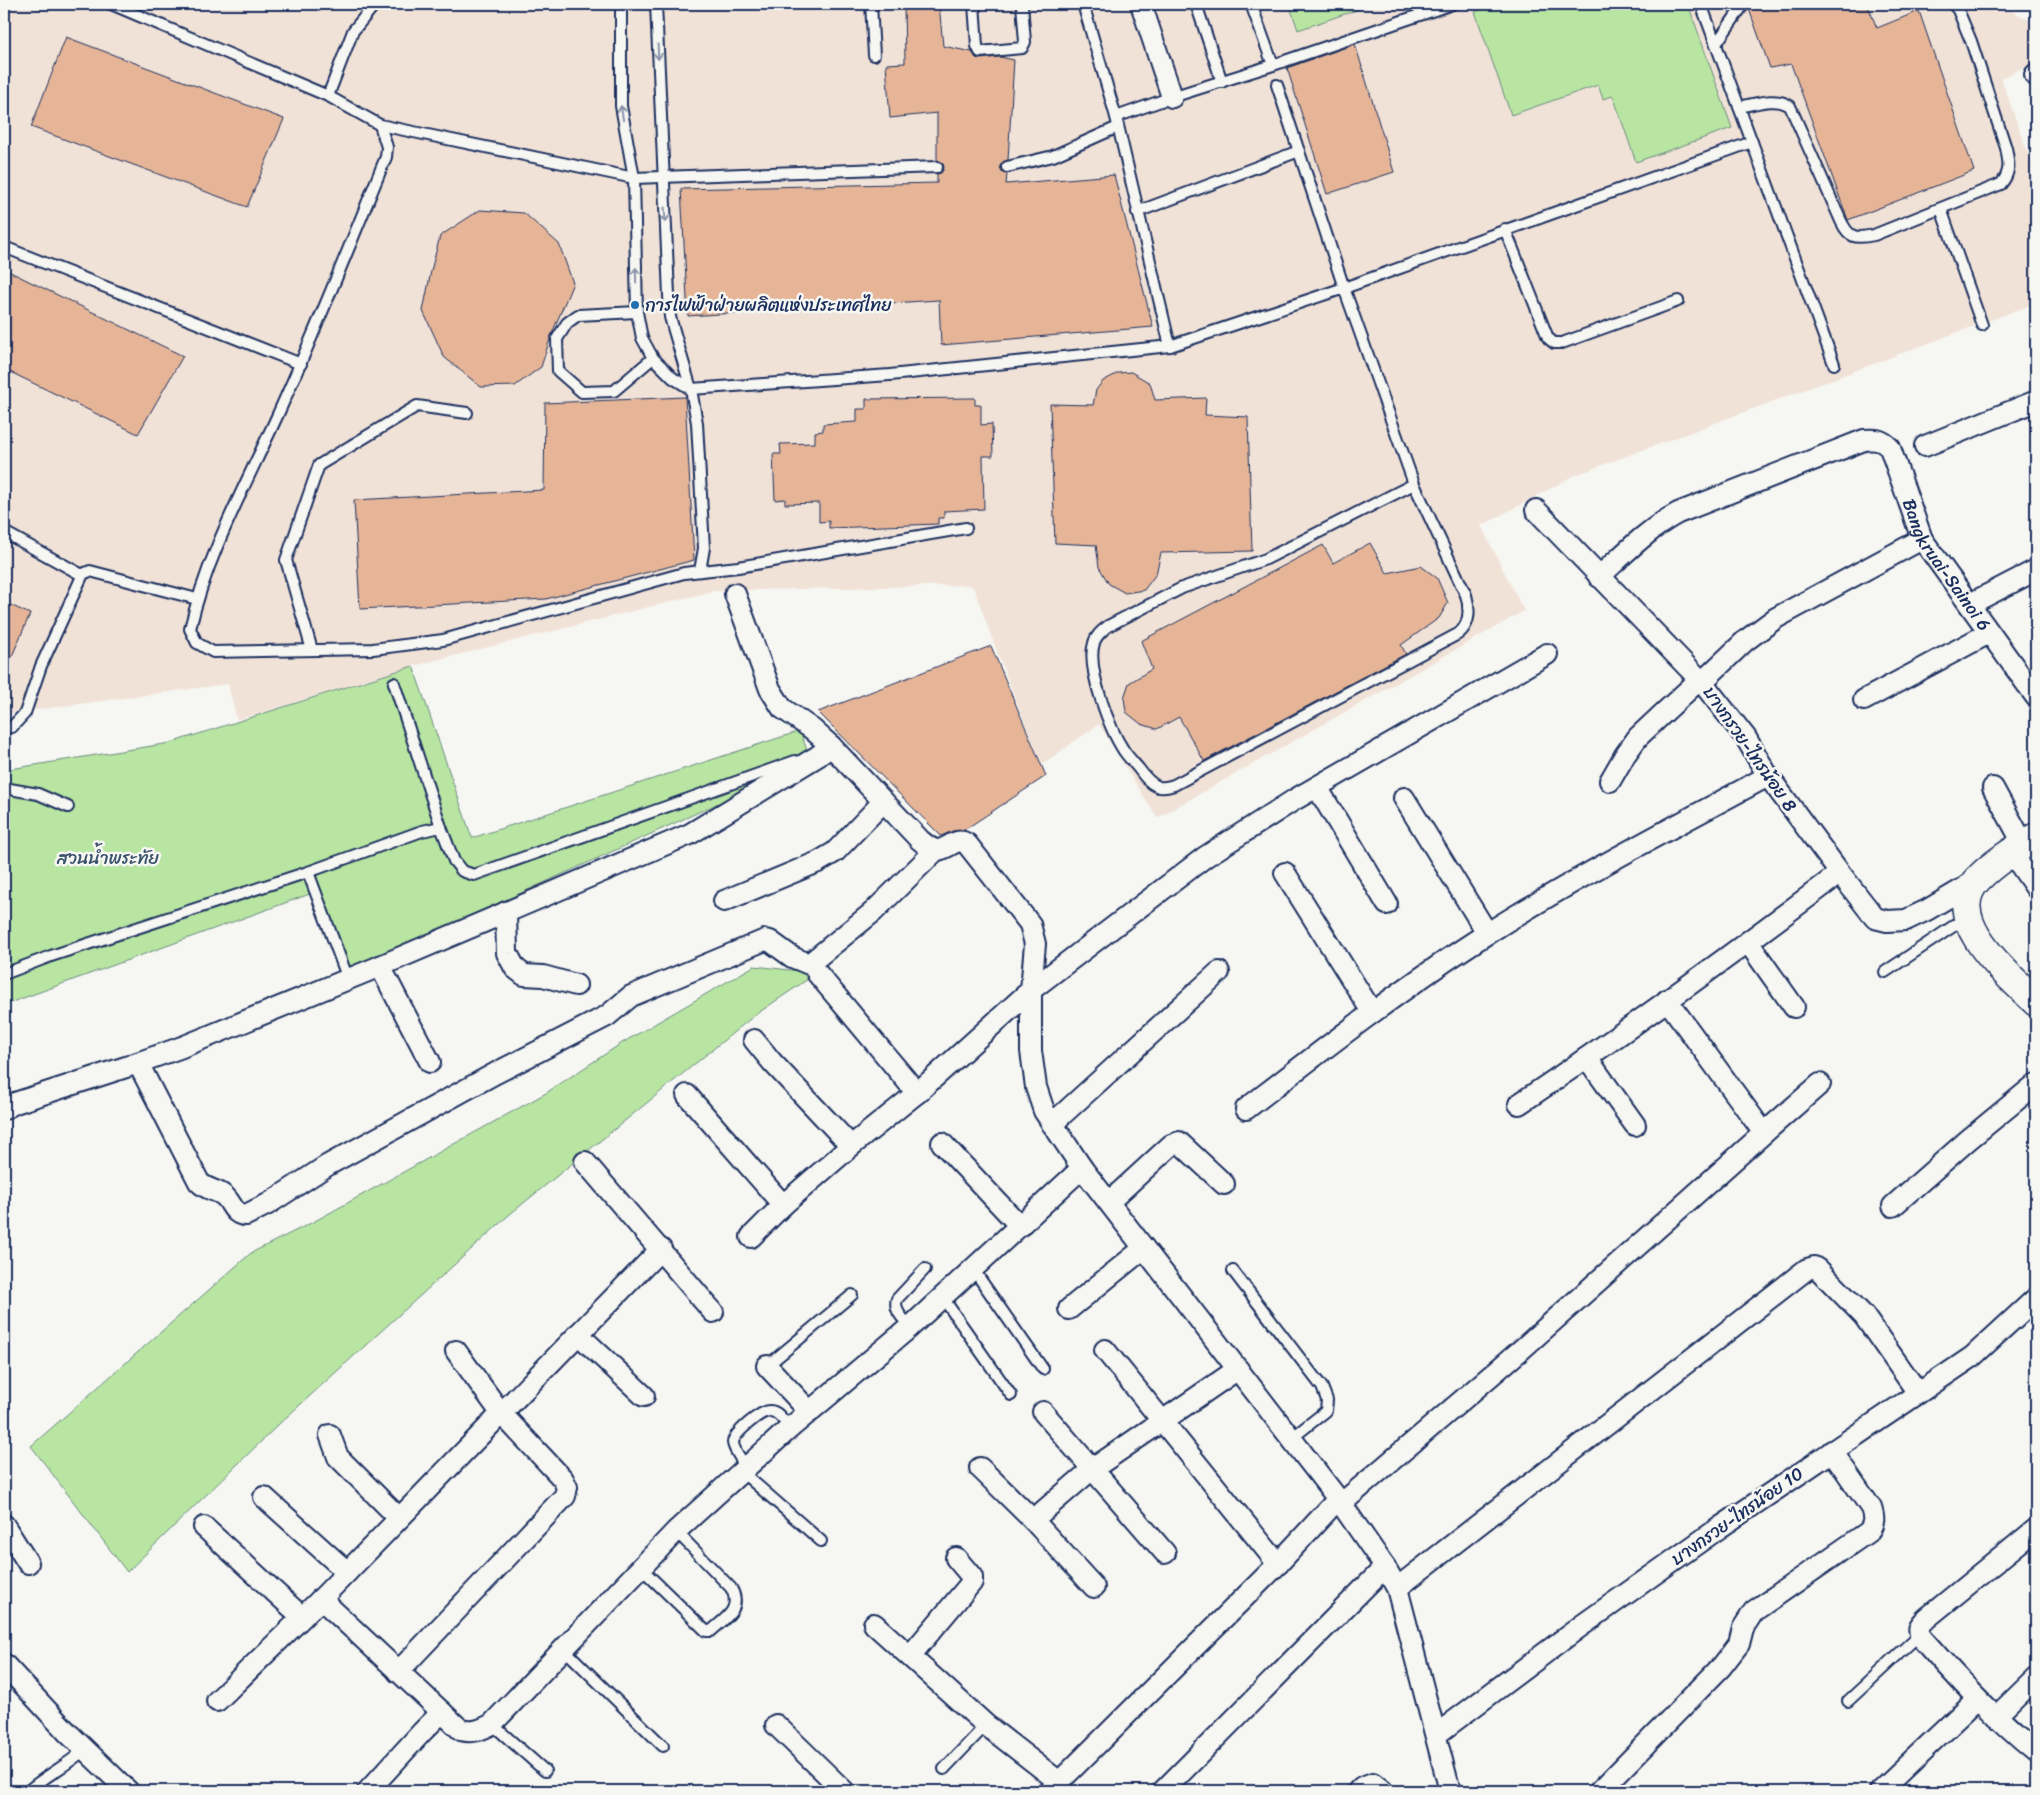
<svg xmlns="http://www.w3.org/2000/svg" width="2040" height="1795" viewBox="0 0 2040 1795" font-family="Sriracha,'Playpen Sans Thai',sans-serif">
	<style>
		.built { fill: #f1e2d7 }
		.green { fill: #b8e5a2; stroke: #6a8a80 }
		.building { fill: #e6b597; stroke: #1b2f5e }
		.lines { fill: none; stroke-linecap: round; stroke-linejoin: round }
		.lane-casing { stroke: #1b2f5e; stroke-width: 14 }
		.street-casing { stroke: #1b2f5e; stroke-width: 24 }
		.secondary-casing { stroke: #1b2f5e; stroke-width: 31 }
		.lane { stroke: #f6f6f2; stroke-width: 10 }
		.street { stroke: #f6f6f2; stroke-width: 20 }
		.secondary { stroke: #f6f6f2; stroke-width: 28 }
		.oneway { stroke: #8892a8 }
		.poi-dot { fill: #1f6fb2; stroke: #f6f6f2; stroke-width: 2 }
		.labels { text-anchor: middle; stroke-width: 5; stroke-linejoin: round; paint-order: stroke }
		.poi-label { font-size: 18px; fill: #1b2f5e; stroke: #f6f6f2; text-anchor: start }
		.street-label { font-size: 18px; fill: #1b2f5e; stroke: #f6f6f2 }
		.park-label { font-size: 18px; fill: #3a536c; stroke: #f6f6f2 }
	</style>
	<rect width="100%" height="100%" fill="#f6f6f2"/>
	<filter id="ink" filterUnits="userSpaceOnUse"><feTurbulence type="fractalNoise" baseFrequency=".02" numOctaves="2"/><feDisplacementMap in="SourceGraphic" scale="10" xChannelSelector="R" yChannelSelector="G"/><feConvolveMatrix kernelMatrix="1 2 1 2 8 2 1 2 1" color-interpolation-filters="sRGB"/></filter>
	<g filter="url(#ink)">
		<!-- built -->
		<polygon class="built" points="4,4 1999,4 2036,24 2036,62 2001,78 2036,177 2036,303 1573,476 1481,526 1524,611 1157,818 1099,724 1041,765 990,633 974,588 970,585 713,591 413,666 237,720 228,684 4,714"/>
		<!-- green -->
		<g class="green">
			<polygon points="1289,4 1374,4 1298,30"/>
			<polygon points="1497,4 1688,4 1732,128 1636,162 1613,96 1603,99 1598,85 1511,115 1475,12"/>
			<polygon points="413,666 472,838 800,731 811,761 350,971 318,891 4,1005 4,770 170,743"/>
			<polygon points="754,966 817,973 755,1015 509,1215 279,1424 127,1572 31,1446 251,1253 315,1221 546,1093 622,1043"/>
		</g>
		<!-- building -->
		<g class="building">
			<polygon points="904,4 939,4 943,46 972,52 976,58 980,59 1000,57 1014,60 1008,160 1003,162 1000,166 1002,171 1007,174 1006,184 1114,175 1153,327 941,345 939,300 688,316 681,189 937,183 937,174 941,173 944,167 943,163 937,160 937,113 890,118 886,64 905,63"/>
			<polygon points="1758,4 1867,4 1877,28 1919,11 1974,171 1848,220 1791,64 1770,68 1749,9"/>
			<polygon points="66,37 284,119 247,207 31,127"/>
			<polygon points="1355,44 1394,172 1327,194 1287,68"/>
			<polygon points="480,210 524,213 559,244 573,283 551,336 541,367 515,386 481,387 444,357 423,311 431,271 440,236"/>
			<polygon points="4,269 183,356 138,434 4,369"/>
			<polygon points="1131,372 1150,383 1155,400 1206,398 1205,415 1248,417 1252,551 1161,553 1156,574 1144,590 1125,593 1109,584 1099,567 1096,545 1055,543 1050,404 1093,405 1096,390 1103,381 1118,373"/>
			<polygon points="685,397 694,560 546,599 360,609 354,500 544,490 545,403"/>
			<polygon points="975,398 975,405 981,405 981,425 992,424 993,456 983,456 984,509 944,511 944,518 938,518 938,524 829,528 829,521 819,522 819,503 785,504 785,499 775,500 773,454 781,454 780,444 815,443 815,432 823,431 823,424 857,422 857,409 866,409 866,399"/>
			<polygon points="1370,543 1387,573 1421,566 1437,578 1448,603 1439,618 1401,645 1406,654 1204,761 1179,717 1157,729 1141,724 1126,712 1124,698 1129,683 1152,669 1141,641 1323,545 1333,563"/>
			<polygon points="4,602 30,614 4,675"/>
			<polygon points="991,646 1046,776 964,830 953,831 941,836 818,712"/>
		</g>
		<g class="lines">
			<defs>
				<g id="lane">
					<polyline points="111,4 328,96 380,125 634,178 937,167"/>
					<polyline points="621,4 621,106 634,178 637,312 642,338 653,358 673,378 691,389 890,375 1170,346 1344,288 1752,142"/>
					<polyline points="656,4 670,317 691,389 697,423 704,548 700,571"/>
					<polyline points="871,4 874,55"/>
					<polyline points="974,4 977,46 980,52 1022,48 1025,42 1022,4"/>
					<polyline points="1083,4 1116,117 1170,346"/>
					<polyline points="1196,4 1222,82"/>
					<polyline points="1251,4 1273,65"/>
					<polyline points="1701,4 1834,364"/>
					<polyline points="4,7 5,4"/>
					<polyline points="1716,44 1744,4"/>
					<path d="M1277,85L1344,288L1414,484L1466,595C1470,609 1471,624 1458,634L1174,785C1168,787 1164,788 1159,787C1150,784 1144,776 1139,769C1134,763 1129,758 1124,751C1110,730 1086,668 1094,643C1096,635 1103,630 1108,626L1182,588L1266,559L1414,484"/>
					<polyline points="328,96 353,31 375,4"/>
					<path d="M1739,107C1755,104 1776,96 1790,106L1841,221C1849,238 1855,239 1874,235L2001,184C2011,172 2009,163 2006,148L1971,41L1958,10L1953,4"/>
					<polyline points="1116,117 1172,97 1273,65 1452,4"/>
					<path d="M380,125L387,147L386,157C351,242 317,328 279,412C247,483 207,554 190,629L197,643L213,652L373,649L443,640L684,573L738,567L966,528"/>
					<polyline points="1007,167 1053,156 1118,127"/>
					<polyline points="1941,209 1982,325"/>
					<polyline points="1137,212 1299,151"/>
					<polyline points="1505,229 1548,338 1554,343 1562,343 1678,301"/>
					<polyline points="4,247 301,364"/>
					<polyline points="637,312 578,315 567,323 557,339 558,371 582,392 614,391 653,358"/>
					<polyline points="4,532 82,575"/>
					<polyline points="312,650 286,560 319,465 417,406 467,413"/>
					<polyline points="394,683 441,827 454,861 462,871 474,875 795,761"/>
					<polyline points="4,728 12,727 25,713 41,666 83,574 90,571 197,599"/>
					<polyline points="4,788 38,794 68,807"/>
					<polyline points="308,872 348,979"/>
					<polyline points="1885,972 1967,917"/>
					<polyline points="4,974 51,956 308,872 422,831 441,827"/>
					<polyline points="973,1269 1043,1369"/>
					<polyline points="1233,1271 1322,1387 1327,1400 1326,1411 1292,1438"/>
					<polyline points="943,1298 1011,1395"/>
					<path d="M910,1327C904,1319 893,1311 897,1299L925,1269"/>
					<polyline points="767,1366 852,1295"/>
					<path d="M746,1467C742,1460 734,1451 733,1443C733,1434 760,1411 770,1411C778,1411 785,1422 790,1428"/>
					<polyline points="742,1472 821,1541"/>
					<path d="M640,1567L706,1631H711C725,1618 743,1609 731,1588L676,1531"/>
					<polyline points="563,1648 663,1746"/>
					<polyline points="1848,1701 1920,1634"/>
					<polyline points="492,1724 545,1771"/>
					<polyline points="944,1769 986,1725"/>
					<path d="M28,1791C46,1775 67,1766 85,1749"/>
				</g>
				<g id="street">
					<polyline points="1141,4 1172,97"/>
					<polyline points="2035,75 2036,74"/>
					<polyline points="1925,446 2036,401"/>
					<polyline points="1536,510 1702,682 1746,738 1768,776 1840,873 1875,918 1887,921 1906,920 1927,910 1976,881"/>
					<path id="s1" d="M1599,577C1624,554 1648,529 1678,513L1864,440C1876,439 1881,439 1890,448L1922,539L2036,697"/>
					<path d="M735,594L770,689L782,708L812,729L831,746L920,840C925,844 930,849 937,850C948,850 956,836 967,844L1030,924L1035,944L1031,990V1051L1036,1087L1044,1111L1082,1168L1338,1499L1385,1567L1397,1588L1450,1791"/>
					<polyline points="1970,604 2036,570"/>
					<polyline points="1702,682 1745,641 1776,618 1922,539"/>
					<polyline points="1864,700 1989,633"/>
					<polyline points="1610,781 1625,755 1638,737 1700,679"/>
					<polyline points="1317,787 1387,904"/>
					<polyline points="1993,788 2024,845"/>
					<polyline points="1404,798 1487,933"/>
					<polyline points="2012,853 2036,888"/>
					<polyline points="1285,873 1372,1012"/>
					<polyline points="724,901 818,862 835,852 883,802"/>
					<polyline points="506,912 507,953 515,968 524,975 543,976 576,985"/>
					<polyline points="1748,942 1794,1007"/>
					<polyline points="380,966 430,1062"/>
					<polyline points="817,973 917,1093"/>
					<polyline points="754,1040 772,1062 851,1146"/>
					<polyline points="1587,1058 1635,1125"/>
					<path d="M138,1063L199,1182C208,1191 215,1189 223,1195C232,1201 232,1215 246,1215L268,1204L328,1165L496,1073L607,1016L631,996L765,940L770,941L792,957L809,964L873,912L936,850"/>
					<polyline points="687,1095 783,1205"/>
					<path d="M1519,1104C1628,1031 1734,953 1840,873"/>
					<polyline points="4,1109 15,1103 126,1067 182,1047 373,969 690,834 818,756 831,746"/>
					<path d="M1246,1109C1325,1048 1403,987 1488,933C1578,876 1674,827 1768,776"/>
					<polyline points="1052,1124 1219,972"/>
					<polyline points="1764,1133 1820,1084"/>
					<polyline points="942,1143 1020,1226"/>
					<polyline points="585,1162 713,1312"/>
					<polyline points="1109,1202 1171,1145 1179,1142 1224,1184"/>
					<polyline points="1893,1206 1968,1140 2036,1084"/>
					<polyline points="751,1237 783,1205 851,1146 917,1093 1031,990 1205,857 1294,800 1547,654"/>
					<polyline points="1069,1309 1144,1248"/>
					<polyline points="578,1334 644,1396"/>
					<polyline points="1105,1350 1278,1564"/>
					<polyline points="767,1366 810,1412"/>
					<polyline points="1043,1412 1165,1553"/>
					<polyline points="330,1435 338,1457 399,1518"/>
					<polyline points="980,1468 1033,1520"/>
					<polyline points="264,1497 347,1572"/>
					<polyline points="1342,1503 1522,1349 1764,1133 1667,1000"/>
					<polyline points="4,1525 28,1563"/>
					<polyline points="204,1527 302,1617"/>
					<path d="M2036,1529L1927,1618C1920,1625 1917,1627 1921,1637C1957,1678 1994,1718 2036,1752"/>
					<polyline points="1094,1587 1033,1520 1091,1470 1238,1369"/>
					<polyline points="1397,1588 1807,1269 1814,1267 1820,1271 1864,1316 1918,1393"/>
					<path d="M321,1599L461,1730C473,1733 481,1730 492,1724L676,1531L790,1428L910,1327L1082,1168"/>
					<polyline points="874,1624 986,1725 1058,1781"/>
					<polyline points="910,1656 972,1582 972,1577 956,1558"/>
					<polyline points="4,1664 67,1732 128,1791"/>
					<polyline points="398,1672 565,1496 567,1487 563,1479 501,1413 456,1351"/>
					<polyline points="217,1701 321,1599 661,1249"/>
					<polyline points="1996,1717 2036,1678"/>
					<polyline points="776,1725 844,1791"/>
					<polyline points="1437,1734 1581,1626 1719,1528 1972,1357 2036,1298"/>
					<polyline points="368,1791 422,1732 442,1712"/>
					<polyline points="1050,1791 1278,1564 1338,1499"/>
					<polyline points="1163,1791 1385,1567"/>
					<polyline points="1358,1791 1362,1787 1373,1783 1383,1791"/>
					<path d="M1600,1791L1722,1666L1739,1644L1743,1628L1754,1611L1868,1532C1875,1524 1874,1517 1871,1508L1832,1451"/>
					<polyline points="1880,1791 1977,1699"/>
				</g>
				<path id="secondary" d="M2036,837C2016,849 1993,863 1977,880C1940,920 2010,976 2036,1002"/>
			</defs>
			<!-- lane casing -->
			<use href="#lane" class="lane-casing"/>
			<!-- street casing -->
			<use href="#street" class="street-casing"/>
			<!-- secondary casing -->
			<use href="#secondary" class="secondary-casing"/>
			<!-- lane -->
			<use href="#lane" class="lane"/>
			<!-- street -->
			<use href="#street" class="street"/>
			<!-- secondary -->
			<use href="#secondary" class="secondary"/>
		</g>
		<!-- one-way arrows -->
		<defs><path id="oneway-shaft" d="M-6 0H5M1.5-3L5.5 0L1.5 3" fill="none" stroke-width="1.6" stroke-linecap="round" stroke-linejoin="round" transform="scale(1.25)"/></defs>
		<g class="oneway">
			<use href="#oneway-shaft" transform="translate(658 52) rotate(88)"/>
			<use href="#oneway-shaft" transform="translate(622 113) rotate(-99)"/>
			<use href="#oneway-shaft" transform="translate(665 215) rotate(87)"/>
			<use href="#oneway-shaft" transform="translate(636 275) rotate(-91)"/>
		</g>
	</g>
	<!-- markers -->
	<circle class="poi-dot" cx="635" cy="305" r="5"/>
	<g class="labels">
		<!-- poi labels -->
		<g class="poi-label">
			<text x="645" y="311">การไฟฟ้าฝ่ายผลิตแห่งประเทศไทย</text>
		</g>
		<!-- street labels -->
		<g class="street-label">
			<text dy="6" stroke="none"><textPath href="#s1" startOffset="461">Bangkruai-Sainoi 6</textPath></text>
			<text transform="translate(1750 749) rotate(55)" y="6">บางกรวย-ไทรน้อย 8</text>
			<text transform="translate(1737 1516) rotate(-35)" y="6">บางกรวย-ไทรน้อย 10</text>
		</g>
		<!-- park labels -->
		<g class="park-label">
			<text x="108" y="864">สวนน้ำพระทัย</text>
		</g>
	</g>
	<!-- margin -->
	<rect width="2040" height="1795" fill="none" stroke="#f6f6f2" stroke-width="20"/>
	<rect x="10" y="10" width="2020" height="1775" fill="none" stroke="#1b2f5e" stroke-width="2" filter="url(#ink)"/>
</svg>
